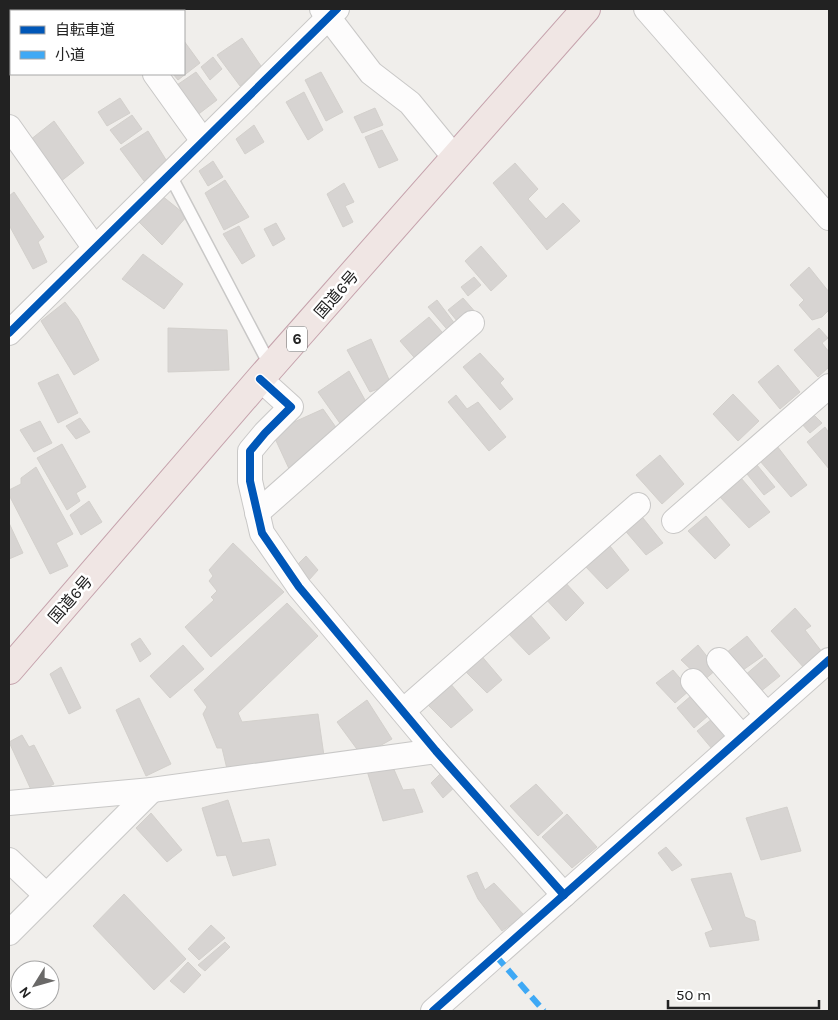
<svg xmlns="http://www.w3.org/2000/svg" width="838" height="1020" viewBox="0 0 838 1020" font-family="Karla,'Noto Sans JP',sans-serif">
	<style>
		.building { fill: #d7d4d2; stroke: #d3d0cc }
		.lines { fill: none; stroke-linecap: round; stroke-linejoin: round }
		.service-casing { stroke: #c9c8c7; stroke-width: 15 }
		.minor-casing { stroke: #c9c8c7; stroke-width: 26 }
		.trunk-casing { stroke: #c5a2ac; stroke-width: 30 }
		.service { stroke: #fdfcfc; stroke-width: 12 }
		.minor { stroke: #fdfcfc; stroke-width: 24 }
		.trunk { stroke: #f0e6e4; stroke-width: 28 }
		.quiet { stroke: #3fa9f5; stroke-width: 6; stroke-dasharray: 12 6; stroke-linecap: butt }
		.cycleway-casing { stroke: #fff; stroke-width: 11 }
		.cycleway { stroke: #0057b8; stroke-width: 8 }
		.labels { text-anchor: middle; stroke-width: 5; stroke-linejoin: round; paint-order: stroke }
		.shield { fill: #fff; stroke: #646464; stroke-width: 1 }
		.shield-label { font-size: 15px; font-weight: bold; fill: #222 }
		.street-label { font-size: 16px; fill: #222; stroke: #fff }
	</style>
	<rect width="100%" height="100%" fill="#f0eeeb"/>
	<!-- building -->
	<g class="building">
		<polygon points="129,9 165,9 167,11 131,11"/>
		<polygon points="9,37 11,41 11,57 9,58"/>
		<polygon points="242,38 261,66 240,86 217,55"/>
		<polygon points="184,41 200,63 178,80 173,74 184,74"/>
		<polygon points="213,57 222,69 210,80 201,67"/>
		<polygon points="196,72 217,100 196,116 174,87"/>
		<polygon points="321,72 343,112 326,121 305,80"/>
		<polygon points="304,92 323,130 308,140 286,102"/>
		<polygon points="120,98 130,113 107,126 98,112"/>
		<polygon points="375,108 383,125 362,133 354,117"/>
		<polygon points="132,115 142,129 121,144 110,130"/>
		<polygon points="54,121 84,163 60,182 30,140"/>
		<polygon points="254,125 264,142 245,154 236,139"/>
		<polygon points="382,130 398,160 379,168 365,137"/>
		<polygon points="148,131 168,163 144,181 120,149"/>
		<polygon points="213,161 223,177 208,186 199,171"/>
		<polygon points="515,163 538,189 528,199 546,219 563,203 580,221 547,250 493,183"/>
		<polygon points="225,180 249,217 224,230 205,193"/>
		<polygon points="344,183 354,202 345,206 353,222 343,227 327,194"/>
		<polygon points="14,192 44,237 38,242 47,262 33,269 9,225 9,196"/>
		<polygon points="161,195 187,216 162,245 138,221"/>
		<polygon points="276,223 285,239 273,246 264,229"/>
		<polygon points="239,226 255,256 242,264 223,234"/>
		<polygon points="481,246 507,276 491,291 465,261"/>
		<polygon points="143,254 183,284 164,309 122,279"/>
		<polygon points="809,267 829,292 829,310 822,317 812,320 799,305 804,300 790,285"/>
		<polygon points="474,277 481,285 468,296 461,287"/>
		<polygon points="463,298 477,314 462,327 448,310"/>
		<polygon points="437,300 458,328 451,334 428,307"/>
		<polygon points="65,302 78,319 99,360 74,375 41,321"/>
		<polygon points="429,317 448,339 419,363 400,341"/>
		<polygon points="168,328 227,330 229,370 168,372"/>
		<polygon points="819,328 828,338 822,343 829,352 829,367 818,377 794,350"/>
		<polygon points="371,339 391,384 370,392 347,350"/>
		<polygon points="480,353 504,379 500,383 513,399 500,410 463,367"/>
		<polygon points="778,365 800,392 780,409 758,382"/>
		<polygon points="349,371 370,409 344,429 318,392"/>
		<polygon points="58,374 78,413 58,423 38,383"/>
		<polygon points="733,394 759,421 738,441 713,414"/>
		<polygon points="456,395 467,409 478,402 506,437 489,451 448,402"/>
		<polygon points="323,409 340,433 291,473 272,432"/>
		<polygon points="812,413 822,423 810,433 801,423"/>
		<polygon points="80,418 90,432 76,439 66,426"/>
		<polygon points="40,421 52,443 34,452 20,430"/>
		<polygon points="825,427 829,433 829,469 807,442"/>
		<polygon points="62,444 86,487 76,493 80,501 67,510 37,458"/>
		<polygon points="777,446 807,485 791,497 760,461"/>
		<polygon points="660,455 684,484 662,504 636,475"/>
		<polygon points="757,465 775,487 764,495 747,474"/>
		<polygon points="36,467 73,534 56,543 68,566 50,574 9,495 9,490 21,484 21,478"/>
		<polygon points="741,478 770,512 749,528 720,497"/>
		<polygon points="89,501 102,522 81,535 70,515"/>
		<polygon points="639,513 663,543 646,555 622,527"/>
		<polygon points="706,516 730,545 715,559 688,531"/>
		<polygon points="9,523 23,553 9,559"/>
		<polygon points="233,543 284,592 211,657 185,627 214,600 211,597 217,591 209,581 213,576 209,570"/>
		<polygon points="610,546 629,570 607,589 585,566"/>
		<polygon points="306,556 318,570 309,580 297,565"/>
		<polygon points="564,581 584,603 566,621 544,597"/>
		<polygon points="287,603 318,636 238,713 242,722 318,714 324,756 227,769 222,748 217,748 203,714 207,707 194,690"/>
		<polygon points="795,608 811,626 805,630 822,652 805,669 771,631"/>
		<polygon points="527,611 550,638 529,655 506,631"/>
		<polygon points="747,636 763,656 743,670 726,653"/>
		<polygon points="140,638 151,654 140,662 131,644"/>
		<polygon points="183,645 204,669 170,698 150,676"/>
		<polygon points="698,645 717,669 703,681 681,660"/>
		<polygon points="479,653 502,680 487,693 463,669"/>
		<polygon points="765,658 780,676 760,692 744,676"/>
		<polygon points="61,667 81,708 69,714 50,674"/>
		<polygon points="673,670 690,690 675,703 656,683"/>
		<polygon points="449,682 473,710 451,728 426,703"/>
		<polygon points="692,695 709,715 694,728 677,708"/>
		<polygon points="139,698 171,764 146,776 116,710"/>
		<polygon points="367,700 392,739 362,756 337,722"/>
		<polygon points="712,719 726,736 713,750 697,731"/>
		<polygon points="22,735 29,747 34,745 54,784 33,794 9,742"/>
		<polygon points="392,765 403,790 414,789 423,812 383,821 367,771"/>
		<polygon points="444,770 457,785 443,798 431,783"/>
		<polygon points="536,784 563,813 538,836 510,806"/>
		<polygon points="228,800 242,843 269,839 276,865 233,876 226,855 217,856 202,808"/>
		<polygon points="787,807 801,851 761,860 746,818"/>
		<polygon points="151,813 182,850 167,862 136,828"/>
		<polygon points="567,814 597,847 572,868 542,837"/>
		<polygon points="666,847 682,865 672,871 658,853"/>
		<polygon points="477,872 485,890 494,883 524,915 502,931 478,899 467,876"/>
		<polygon points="731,873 745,917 755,921 759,940 710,947 705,933 713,930 691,879"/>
		<polygon points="124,894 186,959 154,990 93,926"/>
		<polygon points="211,925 225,938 199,960 188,949"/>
		<polygon points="225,942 230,947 205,971 198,965"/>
		<polygon points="188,962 201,975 184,993 170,981"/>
	</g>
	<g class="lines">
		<defs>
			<polyline id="service" points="170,175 271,367"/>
			<g id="minor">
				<polyline points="108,9 110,11"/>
				<polyline points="322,9 371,73 410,103 455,158"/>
				<polyline points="646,9 829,218"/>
				<polyline points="155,74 203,141"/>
				<polyline points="9,127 94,247"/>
				<polyline points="9,333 337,9"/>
				<polyline points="260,379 291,407 265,433 250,451 250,481 262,533 299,587 436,751 564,895"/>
				<polyline points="257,513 472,323"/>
				<polyline points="674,521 829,386"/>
				<polyline points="719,660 767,715"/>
				<polyline points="693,681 742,737"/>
				<polyline points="403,711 638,505"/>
				<polyline points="9,803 152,790 436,751"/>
				<polyline points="9,860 46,895"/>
				<polyline points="9,933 152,790"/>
				<polyline points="433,1011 829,660"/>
			</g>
			<polyline id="trunk" points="9,670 260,379 586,9"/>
		</defs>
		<!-- service casing -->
		<use href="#service" class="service-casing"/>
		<!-- minor casing -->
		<use href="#minor" class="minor-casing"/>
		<!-- trunk casing -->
		<use href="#trunk" class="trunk-casing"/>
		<!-- service -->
		<use href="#service" class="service"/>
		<!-- minor -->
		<use href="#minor" class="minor"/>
		<!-- trunk -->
		<use href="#trunk" class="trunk"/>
		<!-- quiet -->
		<polyline class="quiet" points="496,956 544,1011"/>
		<defs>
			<g id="cycleway">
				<polyline points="9,333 337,9"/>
				<polyline points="260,379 291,407 265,433 250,451 250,481 262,533 299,587 436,751 564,895"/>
				<polyline points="433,1011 829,660"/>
			</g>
		</defs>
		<!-- cycleway casing -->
		<use href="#cycleway" class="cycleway-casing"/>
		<!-- cycleway -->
		<use href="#cycleway" class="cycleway"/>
	</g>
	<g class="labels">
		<!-- shield labels -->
		<rect class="shield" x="287" y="326.5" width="20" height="25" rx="4"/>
		<g class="shield-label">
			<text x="297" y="344">6</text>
		</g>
		<!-- street labels -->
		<g class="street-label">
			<text transform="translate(336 294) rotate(-49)" y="6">国道6号</text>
			<text transform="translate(70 599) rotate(-49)" y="6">国道6号</text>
		</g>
	</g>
	<!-- border -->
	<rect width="838" height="1020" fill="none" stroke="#222222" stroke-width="20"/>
	<!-- legend -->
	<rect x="10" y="10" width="175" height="65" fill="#ffffff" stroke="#a7a7a7"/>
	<rect x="20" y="26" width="25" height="8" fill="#0057b8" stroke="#a7a7a7"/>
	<text x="55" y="35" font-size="15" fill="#222222">自転車道</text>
	<rect x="20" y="51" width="25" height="8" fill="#3fa9f5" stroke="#a7a7a7"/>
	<text x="55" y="60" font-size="15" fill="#222222">小道</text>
	<!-- north arrow -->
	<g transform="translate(35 985) rotate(233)"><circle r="24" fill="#ffffff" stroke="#a7a7a7"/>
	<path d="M0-4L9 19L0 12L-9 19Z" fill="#6a6968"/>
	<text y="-8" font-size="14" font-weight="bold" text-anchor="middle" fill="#222222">N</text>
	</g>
	<!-- scale -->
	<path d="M668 1000v8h151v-8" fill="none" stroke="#222222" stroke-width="2.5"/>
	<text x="676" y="1000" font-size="15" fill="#222222" stroke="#ffffff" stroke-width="4" paint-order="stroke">50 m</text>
</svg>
